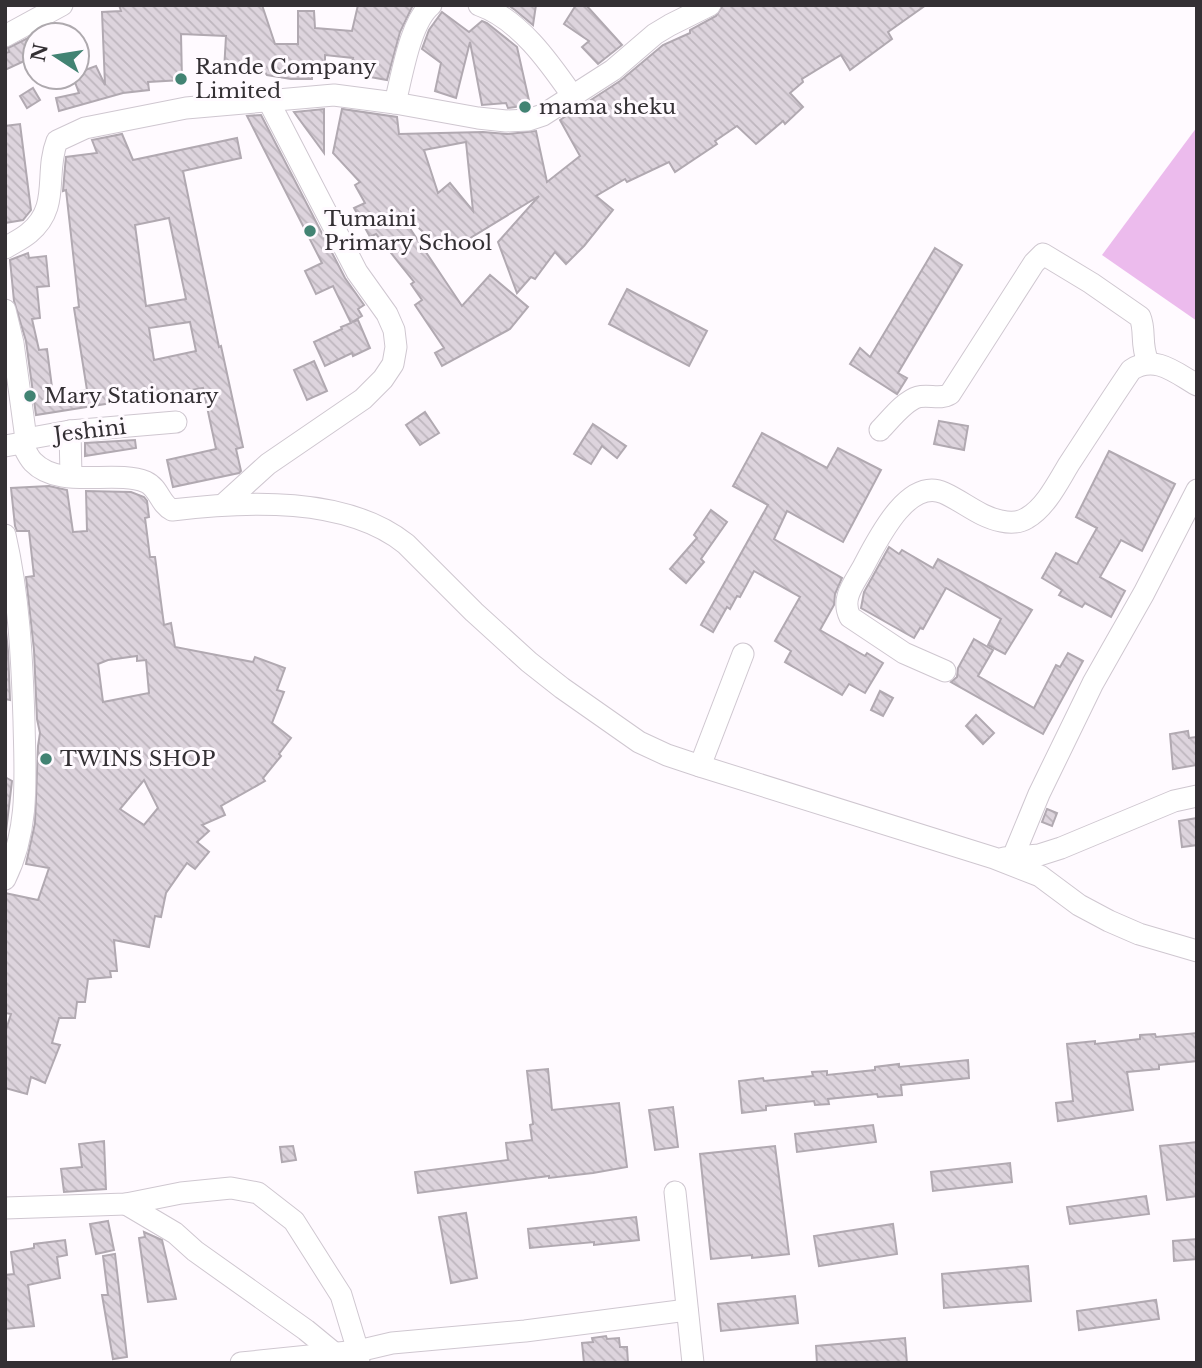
<svg xmlns="http://www.w3.org/2000/svg" width="1202" height="1368" viewBox="0 0 1202 1368" font-family="'Libre Baskerville',serif">
	<style>
		.grass { fill: #ecbbed }
		.building { fill: url(#building-back-hatch); stroke: #b1a9b1; stroke-width: 2; fill-rule: evenodd }
		.lines { fill: none; stroke-linecap: round; stroke-linejoin: round }
		.minor-casing { stroke: #cfc7d0; stroke-width: 23 }
		.minor { stroke: #fff; stroke-width: 21 }
		.poi-dot { fill: #428373; stroke: #fffaff; stroke-width: 2.5 }
		.labels { text-anchor: middle; stroke-width: 6; stroke-linejoin: round; paint-order: stroke }
		.poi-label { font-size: 21px; fill: #343034; stroke: #fffaff; text-anchor: start }
		.street-label { font-size: 21px; fill: #343034; stroke: #fffaff }
	</style>
	<defs>
		<pattern id="building-back-hatch" width="6" height="6" patternUnits="userSpaceOnUse" patternTransform="scale(1.75)"><rect width="6" height="6" fill="#ddd4dd"/><path d="M-1 5l2 2M0 0l6 6M5-1l2 2" fill="none" stroke="#beb6be"/></pattern>
	</defs>
	<rect width="100%" height="100%" fill="#fffaff"/>
	<!-- grass -->
	<polygon class="grass" points="1197,127 1197,321 1102,255"/>
	<!-- building -->
	<g class="building">
		<polygon points="119,5 262,5 275,44 298,44 298,11 314,11 315,28 352,31 358,5 413,5 400,32 387,80 370,77 372,71 351,67 353,58 325,55 325,66 312,66 312,79 291,79 267,75 262,68 254,73 224,71 226,36 181,34 182,80 148,82 149,90 123,93 59,111 56,98 79,93 73,77 77,77 77,73 96,66 105,85 102,12 121,11"/>
		<polygon points="508,5 536,5 533,25 515,10"/>
		<polygon points="576,5 586,5 622,45 598,64 582,47 589,41 564,24"/>
		<path d="M723,5H926L888,32L892,39L850,70L841,55L802,79L803,82L790,93L803,107L785,124L783,121L756,144L737,126L715,141L717,144L675,172L669,162L627,182L625,179L596,196L613,210L584,246L566,264L555,252L535,279L531,277L517,293L498,242L539,196L449,251H445L405,216L403,218L462,306L490,275L528,307L510,329L442,366L435,353L444,348L415,305L422,300L411,284L414,282L376,234L370,237L354,208L365,203L355,185L360,182L333,153L342,109L397,117L399,134L483,132L507,134L536,131L547,182L580,156L560,120L620,81L663,45L690,33V30L716,16ZM466,142L473,211L450,183L438,193L424,150Z"/>
		<polygon points="442,12 469,32 482,21 487,23 517,47 530,105 508,108 506,103 482,105 470,42 456,98 435,91 441,63 422,49 429,30"/>
		<polygon points="32,36 35,36 35,56 5,70 5,53 9,52 8,48"/>
		<polygon points="33,88 40,100 27,108 20,96"/>
		<polygon points="324,109 324,153 294,112"/>
		<polygon points="261,115 345,278 364,305 358,309 362,316 352,322 358,320 370,348 353,356 352,353 325,366 314,342 342,329 341,327 351,323 333,286 316,294 305,271 322,263 247,116"/>
		<polygon points="20,124 31,210 23,220 5,223 5,126"/>
		<path d="M122,134L133,160L237,138L241,158L183,171L219,347L221,346L243,447L236,449L241,471L239,473L173,487L167,460L216,449L203,388L158,396L159,400L137,403V399L36,415L26,341L14,301L10,260L28,253L29,258L46,256L49,286L37,287L40,318L32,319L39,350L47,349L53,395L87,390L74,308L79,307L66,190L63,191L65,167L66,157L97,153L92,140ZM169,218L186,299L146,306L135,225ZM190,322L196,351L154,360L149,328Z"/>
		<polygon points="935,248 962,265 898,373 907,378 897,394 850,364 860,348 870,357"/>
		<polygon points="627,289 707,331 689,366 609,324"/>
		<polygon points="314,361 327,391 307,400 294,370"/>
		<polygon points="425,412 439,433 420,445 406,425"/>
		<polygon points="939,421 968,426 964,450 934,444"/>
		<polygon points="593,424 626,446 617,458 602,446 591,464 574,454"/>
		<polygon points="762,433 827,468 838,448 881,470 843,542 787,511 774,539 842,578 835,594 834,605 820,630 865,656 867,653 883,663 865,693 849,684 842,695 785,662 791,651 775,641 800,597 754,571 740,597 737,596 730,609 727,607 713,632 701,625 768,505 733,486"/>
		<polygon points="135,440 136,448 85,456 85,443"/>
		<polygon points="1109,451 1175,484 1142,551 1121,540 1100,577 1125,591 1111,617 1085,603 1082,607 1059,595 1062,590 1042,578 1056,553 1077,564 1097,528 1076,517"/>
		<path d="M49,486L67,490L73,532L87,531L86,491L131,492L144,497L147,501L149,517L145,518L150,557H155L164,625L171,623L175,647L253,662L255,657L285,668L277,690L284,692L272,723L291,738L279,754L281,756L263,778L265,781L221,806L225,815L202,825L209,831L197,842L209,852L195,869L187,863L166,893L161,917L155,916L149,947L114,940L117,971H110L111,977L88,979L85,1002H77L75,1018H59L52,1043L60,1045L45,1083L31,1077L27,1094L5,1088V1033L11,1014L5,1013V893L38,900L49,868L26,864L35,823L38,746L40,733L37,719L34,650L26,577L34,576L29,531H17L15,526L11,488ZM137,656V661L146,660L149,693L103,702L98,664L108,660ZM144,780L158,808L144,825L120,809Z"/>
		<polygon points="711,510 727,522 701,559 704,562 686,583 670,569 697,538 694,535"/>
		<polygon points="889,547 899,554 902,550 933,568 938,559 1032,610 1005,654 988,645 1001,619 946,588 923,629 920,628 914,638 861,608 864,592"/>
		<polygon points="5,622 8,651 10,700 5,699"/>
		<polygon points="974,639 993,650 978,676 1034,708 1056,665 1060,667 1068,653 1083,661 1043,734 951,682 957,677 958,668"/>
		<polygon points="880,691 893,698 883,716 871,710"/>
		<polygon points="976,715 994,733 983,744 966,726"/>
		<polygon points="1188,731 1189,738 1197,737 1197,765 1173,769 1170,734"/>
		<polygon points="5,777 12,781 5,840"/>
		<polygon points="1047,809 1057,813 1052,826 1042,822"/>
		<polygon points="1197,818 1197,845 1182,847 1179,821"/>
		<polygon points="1197,1033 1197,1061 1159,1065 1159,1069 1127,1072 1133,1110 1058,1121 1056,1103 1073,1101 1067,1044 1095,1041 1095,1044 1140,1039 1140,1035 1155,1034 1156,1037"/>
		<polygon points="968,1060 969,1078 901,1085 902,1095 878,1097 877,1094 828,1099 829,1104 815,1105 814,1101 766,1106 766,1110 742,1113 739,1081 763,1078 764,1081 813,1076 812,1072 827,1071 827,1075 875,1070 875,1067 899,1064 899,1067"/>
		<polygon points="548,1069 552,1110 619,1103 627,1167 593,1173 549,1178 549,1176 418,1193 415,1172 508,1160 506,1143 532,1140 530,1125 533,1124 527,1071"/>
		<polygon points="673,1107 678,1147 655,1150 649,1110"/>
		<polygon points="873,1125 876,1142 797,1152 795,1134"/>
		<polygon points="104,1141 106,1189 64,1192 61,1169 82,1167 79,1144"/>
		<polygon points="1197,1142 1197,1196 1167,1200 1160,1146"/>
		<polygon points="293,1146 296,1160 282,1162 280,1147"/>
		<polygon points="775,1146 789,1254 752,1258 752,1255 711,1259 700,1154"/>
		<polygon points="1010,1163 1012,1182 933,1191 931,1172"/>
		<polygon points="1146,1196 1149,1214 1070,1224 1067,1207"/>
		<polygon points="466,1213 477,1278 451,1283 439,1217"/>
		<polygon points="636,1217 639,1240 594,1245 594,1242 530,1248 528,1229"/>
		<polygon points="108,1221 114,1250 96,1254 90,1224"/>
		<polygon points="893,1224 897,1254 819,1266 814,1236"/>
		<polygon points="144,1232 162,1240 176,1299 148,1302 139,1238 145,1237"/>
		<polygon points="1197,1239 1197,1259 1174,1261 1173,1241"/>
		<polygon points="65,1240 67,1255 57,1257 60,1278 28,1285 34,1326 5,1329 5,1275 14,1274 11,1252 34,1248 34,1244"/>
		<polygon points="115,1254 127,1357 113,1359 102,1295 108,1295 103,1256"/>
		<polygon points="1028,1266 1031,1301 944,1308 942,1274"/>
		<polygon points="795,1296 798,1323 721,1331 718,1304"/>
		<polygon points="1156,1300 1159,1319 1079,1330 1077,1311"/>
		<polygon points="606,1336 607,1339 619,1338 620,1347 627,1347 628,1363 584,1363 582,1343 593,1342 592,1338"/>
		<polygon points="905,1338 907,1363 817,1363 816,1346"/>
	</g>
	<g class="lines">
		<defs>
			<g id="minor">
				<path d="M479,5C519,19 549,62 572,95"/>
				<polyline points="5,36 62,5"/>
				<path d="M395,103C402,76 410,22 431,5"/>
				<path d="M5,248C13,243 22,239 29,233C61,207 44,174 57,141L85,128L186,108L334,95L395,103L478,118L506,121L528,120L543,115L613,70L655,34L670,25L710,5"/>
				<polyline points="5,310 13,343 26,439"/>
				<path d="M880,430C890,420 904,401 918,397C929,394 940,400 950,394L1034,263L1043,254L1091,283L1140,317C1146,331 1140,344 1148,362"/>
				<polyline points="70,431 71,476"/>
				<path d="M22,443C25,449 28,457 33,462C60,490 114,469 146,482C159,488 160,504 172,510C245,501 346,496 406,544L474,612L529,662L562,688L639,742L667,755L700,766L994,858L1040,876L1079,905L1109,921L1139,934L1197,951"/>
				<polyline points="5,446 22,443 26,439 70,431 176,422"/>
				<polyline points="225,503 268,464 363,399 383,379 393,364 396,347 394,330 387,314 357,272 268,100"/>
				<path d="M5,535C19,596 22,658 24,721C25,776 30,828 5,879"/>
				<path d="M945,671L904,653L850,617C841,599 853,585 862,569C876,543 907,476 944,493C964,502 980,517 1001,521C1010,523 1019,523 1027,518C1046,507 1058,482 1069,464C1090,432 1110,401 1131,370C1155,354 1176,373 1197,385"/>
				<polyline points="700,766 743,654"/>
				<polyline points="1013,857 1039,794 1093,683 1144,593 1197,490"/>
				<polyline points="1004,858 1039,855 1061,848 1174,801 1197,796"/>
				<polyline points="675,1192 693,1363"/>
				<polyline points="126,1204 175,1233 195,1251 306,1330 334,1353"/>
				<polyline points="5,1208 126,1204 181,1193 231,1188 258,1193 294,1221 341,1295 358,1351 359,1363"/>
				<polyline points="241,1363 358,1351 392,1343 525,1331 687,1310"/>
			</g>
		</defs>
		<!-- minor casing -->
		<use href="#minor" class="minor-casing"/>
		<!-- minor -->
		<use href="#minor" class="minor"/>
	</g>
	<!-- markers -->
	<g class="poi-dot">
		<circle cx="181" cy="79" r="7"/>
		<circle cx="525" cy="107" r="7"/>
		<circle cx="310" cy="231" r="7"/>
		<circle cx="30" cy="396" r="7"/>
		<circle cx="46" cy="759" r="7"/>
	</g>
	<g class="labels">
		<!-- poi labels -->
		<g class="poi-label">
			<text x="195" y="74">Rande Company<tspan x="195" dy="24">Limited</tspan></text>
			<text x="539" y="114">mama sheku</text>
			<text x="324" y="226">Tumaini<tspan x="324" dy="24">Primary School</tspan></text>
			<text x="44" y="403">Mary Stationary</text>
			<text x="60" y="766">TWINS SHOP</text>
		</g>
		<!-- street labels -->
		<g class="street-label">
			<text transform="translate(90 431) rotate(-7)" y="7">Jeshini</text>
		</g>
	</g>
	<!-- border -->
	<rect width="1202" height="1368" fill="none" stroke="#343034" stroke-width="14"/>
	<!-- north arrow -->
	<g transform="translate(56 56) rotate(282)"><circle r="33" fill="#fffaff" stroke="#aea9ae" stroke-width="2"/>
	<path d="M0-5L12 26L0 18L-12 26Z" fill="#428373"/>
	<text y="-10" font-size="19" font-weight="bold" text-anchor="middle" fill="#343034">N</text>
	</g>
</svg>
